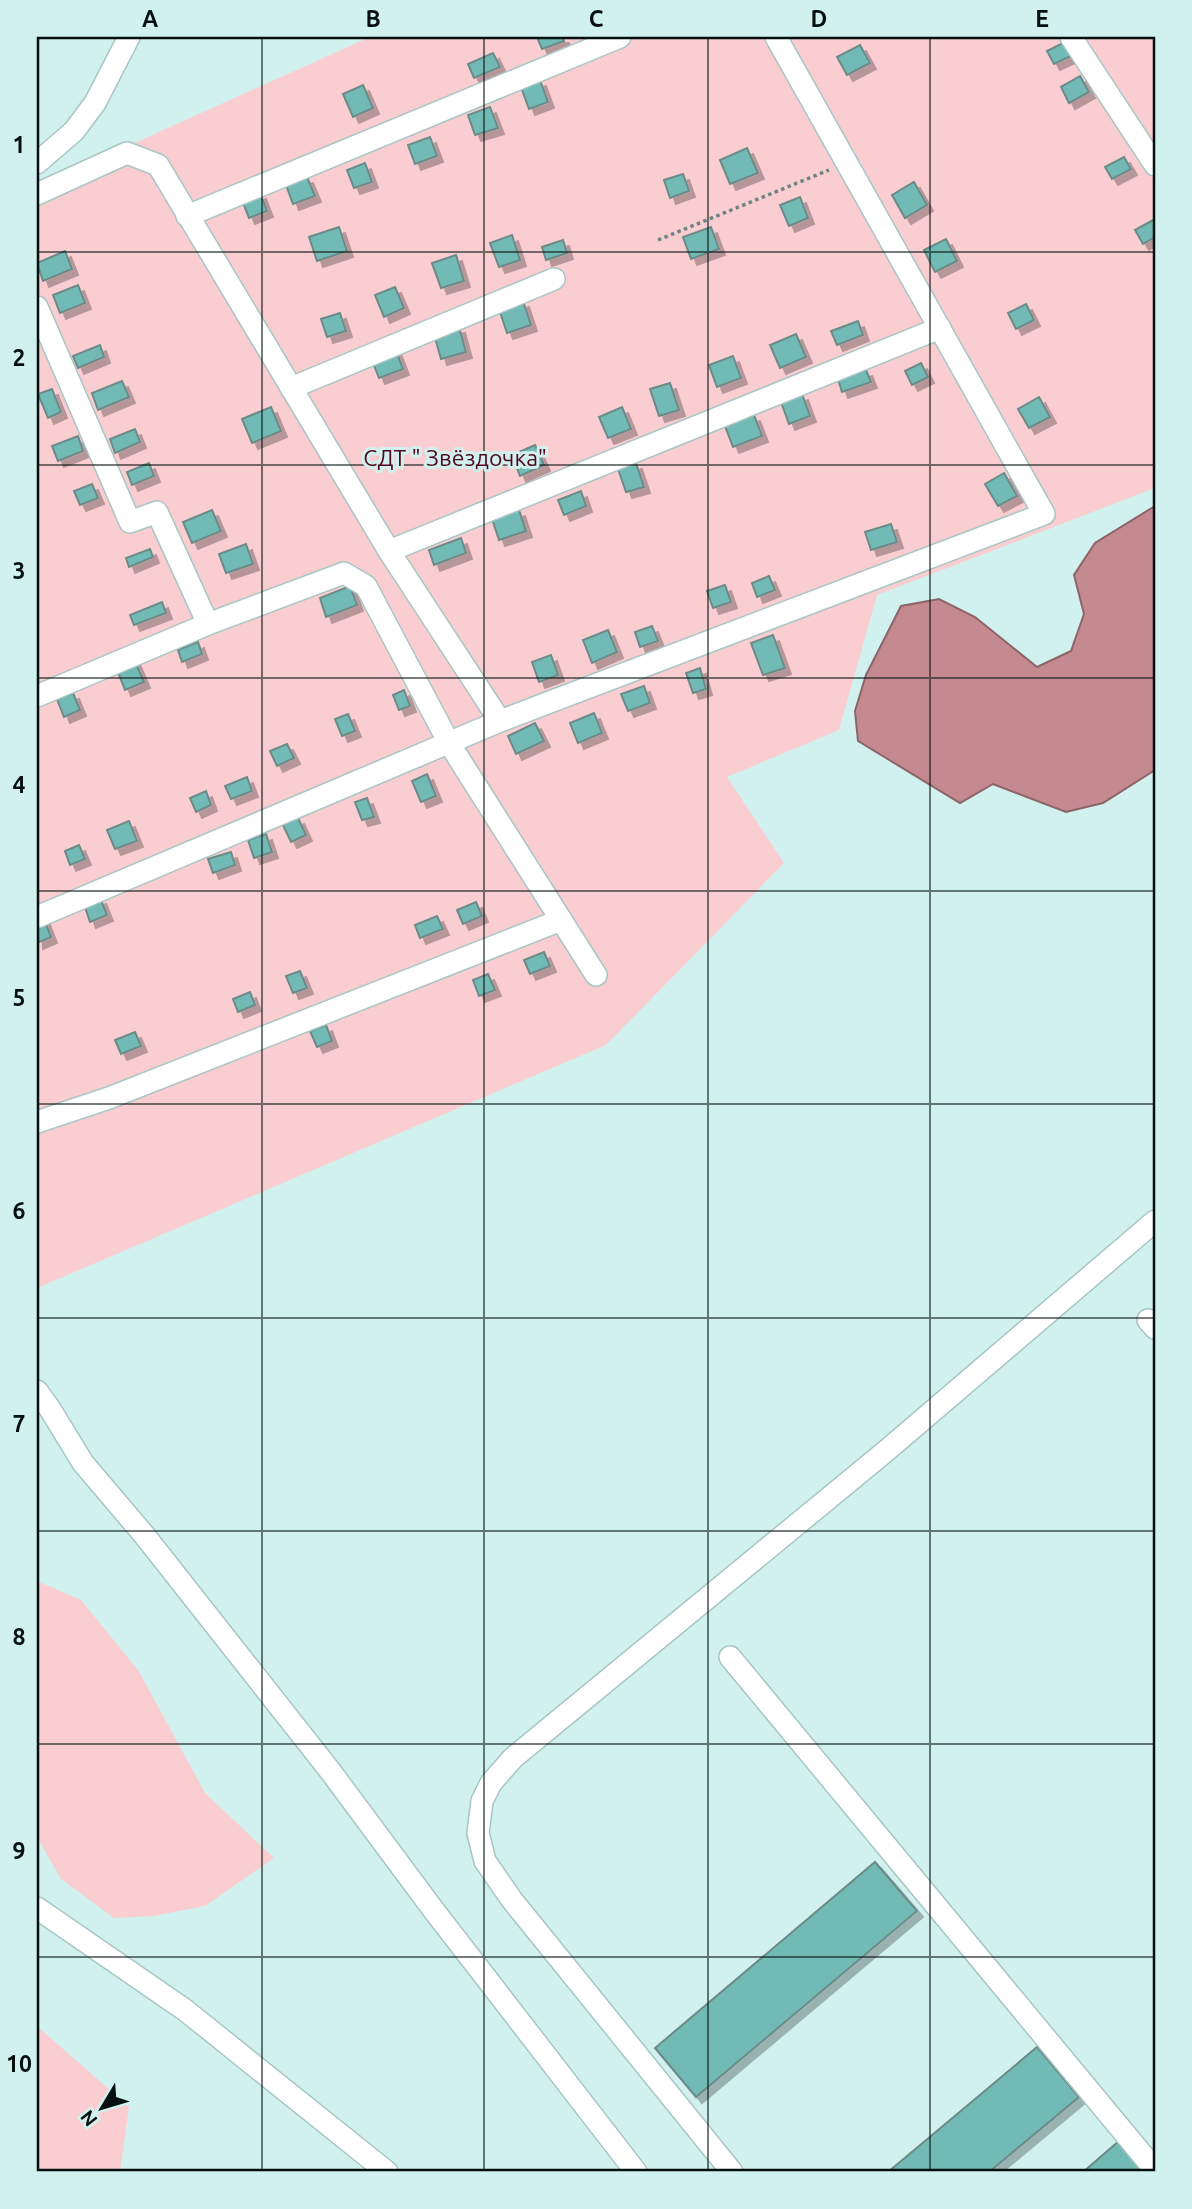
<svg xmlns="http://www.w3.org/2000/svg" width="1192" height="2209" viewBox="0 0 1192 2209" font-family="Ubuntu,sans-serif">
	<style>
		.green { fill: #facdd1 }
		.water { fill: #c58990; stroke: #8b6569; stroke-width: 2 }
		.building { fill: #71bab6; stroke: #6c8a88; stroke-width: 2; filter: url(#shadow) }
		.lines { fill: none; stroke-linecap: round; stroke-linejoin: round }
		.minor-casing { stroke: #a7c6c4; stroke-width: 24 }
		.path { stroke: #6e8482; stroke-width: 3.5; stroke-dasharray: 3.5 3.5; stroke-linecap: butt }
		.minor { stroke: #fff; stroke-width: 21 }
		.grid { fill: none; stroke: #05100f; stroke-width: 2; stroke-opacity: 0.55 }
		.labels { text-anchor: middle; stroke-width: 6; stroke-linejoin: round; paint-order: stroke }
		.park-label { font-size: 23px; fill: #52081d; stroke: #d1f1ee }
		.neatline { fill: none; stroke: #05100f; stroke-width: 2.5 }
		.grid-label { font-size: 23px; text-anchor: middle; font-weight: bold; fill: #05100f }
	</style>
	<defs>
		<filter id="shadow"><feDropShadow dx="6" dy="6" stdDeviation="0" flood-color="#0004"/></filter>
	</defs>
	<rect width="100%" height="100%" fill="#d1f1ee"/>
	<!-- green -->
	<g class="green">
		<polygon points="370,37 1155,37 1155,488 877,595 839,730 727,777 784,863 606,1045 37,1288 37,187"/>
		<polygon points="37,1581 81,1600 138,1670 205,1793 274,1858 205,1906 153,1916 114,1918 61,1879 37,1837"/>
		<polygon points="37,2026 129,2107 120,2172 37,2172"/>
	</g>
	<!-- water -->
	<polygon class="water" points="1155,506 1155,770 1103,803 1066,812 993,784 960,803 858,741 855,711 866,675 901,606 939,599 975,617 1037,667 1071,651 1084,614 1074,575 1095,543"/>
	<!-- building -->
	<g class="building">
		<polygon points="537,37 563,37 564,41 542,49"/>
		<polygon points="1063,43 1071,56 1054,64 1047,51"/>
		<polygon points="860,45 870,63 847,75 837,57"/>
		<polygon points="493,53 500,67 474,78 468,64"/>
		<polygon points="1080,76 1089,92 1069,103 1061,87"/>
		<polygon points="540,80 548,102 529,109 521,87"/>
		<polygon points="363,85 373,108 353,117 343,94"/>
		<polygon points="490,107 498,128 475,135 468,115"/>
		<polygon points="430,137 437,156 415,164 408,145"/>
		<polygon points="747,148 758,173 730,184 720,160"/>
		<polygon points="1124,157 1131,169 1112,179 1105,167"/>
		<polygon points="365,163 372,182 354,188 347,170"/>
		<polygon points="683,174 689,191 670,198 664,180"/>
		<polygon points="307,177 315,196 293,204 286,185"/>
		<polygon points="914,182 927,205 905,218 892,195"/>
		<polygon points="260,193 267,211 249,218 242,200"/>
		<polygon points="800,197 808,218 789,226 780,205"/>
		<polygon points="1155,219 1155,237 1143,244 1135,230"/>
		<polygon points="339,227 347,251 317,261 309,237"/>
		<polygon points="711,227 719,249 691,259 683,237"/>
		<polygon points="512,235 520,260 499,267 490,243"/>
		<polygon points="946,239 957,261 935,272 924,250"/>
		<polygon points="563,240 567,253 546,260 542,247"/>
		<polygon points="65,251 72,269 43,281 37,263"/>
		<polygon points="456,255 464,281 441,288 432,263"/>
		<polygon points="78,285 85,303 60,313 53,295"/>
		<polygon points="395,287 404,308 384,317 375,295"/>
		<polygon points="523,301 531,325 507,333 499,309"/>
		<polygon points="1026,304 1034,320 1016,329 1008,313"/>
		<polygon points="340,313 346,331 327,337 321,319"/>
		<polygon points="858,321 863,335 837,345 831,331"/>
		<polygon points="459,327 466,352 441,359 434,334"/>
		<polygon points="796,334 806,357 780,368 770,345"/>
		<polygon points="100,345 104,357 78,368 73,356"/>
		<polygon points="395,348 403,369 379,378 371,358"/>
		<polygon points="733,356 741,378 717,387 709,365"/>
		<polygon points="921,363 928,377 912,385 905,371"/>
		<polygon points="866,370 871,382 842,392 838,379"/>
		<polygon points="122,381 129,397 98,410 92,393"/>
		<polygon points="670,383 679,410 659,416 650,389"/>
		<polygon points="52,389 61,412 48,418 38,394"/>
		<polygon points="802,394 810,416 789,424 781,402"/>
		<polygon points="1039,397 1050,417 1029,428 1018,409"/>
		<polygon points="271,407 281,431 252,443 242,419"/>
		<polygon points="622,407 631,429 608,438 599,417"/>
		<polygon points="754,415 762,436 733,447 725,426"/>
		<polygon points="135,429 140,442 115,453 110,439"/>
		<polygon points="78,436 83,451 58,461 52,446"/>
		<polygon points="535,445 544,465 520,476 512,455"/>
		<polygon points="149,463 154,476 132,485 127,472"/>
		<polygon points="636,463 644,487 626,492 618,469"/>
		<polygon points="1004,473 1017,496 998,506 985,484"/>
		<polygon points="92,484 98,498 80,505 74,491"/>
		<polygon points="581,491 586,506 564,515 558,500"/>
		<polygon points="212,510 221,531 192,543 183,522"/>
		<polygon points="519,510 526,531 499,540 492,519"/>
		<polygon points="891,524 897,542 871,550 865,532"/>
		<polygon points="461,538 466,553 434,565 429,550"/>
		<polygon points="246,544 253,564 226,573 219,554"/>
		<polygon points="150,549 153,557 129,567 126,558"/>
		<polygon points="769,576 775,590 757,597 752,583"/>
		<polygon points="725,585 731,602 713,608 707,591"/>
		<polygon points="350,586 357,605 326,617 320,598"/>
		<polygon points="162,602 166,613 134,625 130,615"/>
		<polygon points="652,626 658,641 640,647 635,632"/>
		<polygon points="608,630 617,652 592,663 583,640"/>
		<polygon points="773,635 785,668 763,675 751,643"/>
		<polygon points="198,642 202,654 182,662 178,650"/>
		<polygon points="551,655 558,675 539,682 532,662"/>
		<polygon points="134,659 144,682 125,690 116,667"/>
		<polygon points="700,668 706,689 693,693 686,673"/>
		<polygon points="644,686 650,703 628,711 621,694"/>
		<polygon points="404,690 410,706 399,710 393,695"/>
		<polygon points="73,693 80,710 64,717 57,699"/>
		<polygon points="594,713 602,733 578,743 570,723"/>
		<polygon points="348,714 355,731 342,736 335,719"/>
		<polygon points="535,723 544,741 516,754 508,736"/>
		<polygon points="287,744 294,758 277,766 270,751"/>
		<polygon points="427,774 436,796 421,802 412,781"/>
		<polygon points="247,777 252,791 231,799 225,786"/>
		<polygon points="206,791 211,805 196,812 190,798"/>
		<polygon points="367,798 374,817 362,820 355,802"/>
		<polygon points="298,818 306,835 291,842 283,825"/>
		<polygon points="129,821 137,841 115,849 107,830"/>
		<polygon points="266,834 272,852 254,858 248,840"/>
		<polygon points="79,845 85,859 70,865 65,851"/>
		<polygon points="231,852 235,865 213,873 208,859"/>
		<polygon points="100,898 107,915 90,922 84,904"/>
		<polygon points="476,902 482,916 463,924 457,910"/>
		<polygon points="437,916 443,929 420,938 415,925"/>
		<polygon points="44,919 51,937 37,943 37,922"/>
		<polygon points="544,952 550,966 530,974 524,960"/>
		<polygon points="300,971 307,988 293,993 286,976"/>
		<polygon points="488,974 495,990 479,996 473,980"/>
		<polygon points="250,992 255,1005 238,1012 233,999"/>
		<polygon points="326,1025 332,1041 317,1047 310,1031"/>
		<polygon points="135,1032 141,1046 121,1054 115,1040"/>
		<polygon points="875,1862 917,1911 696,2097 655,2048"/>
		<polygon points="1037,2047 1079,2097 989,2172 888,2172"/>
		<polygon points="1119,2141 1145,2172 1083,2172"/>
	</g>
	<g class="lines">
		<defs>
			<g id="minor">
				<polyline points="1071,37 1155,165"/>
				<polyline points="37,163 74,131 95,103 129,37"/>
				<polyline points="37,194 127,153 158,165 389,551 500,721"/>
				<polyline points="187,216 620,37"/>
				<polyline points="37,307 130,522 157,512 208,624"/>
				<polyline points="291,388 554,279"/>
				<polyline points="389,551 940,328"/>
				<polyline points="37,696 208,624 344,573 366,586 449,743 596,975"/>
				<polyline points="37,917 500,721 1044,514 776,37"/>
				<polyline points="37,1122 109,1098 561,920"/>
				<polyline points="1148,1320 1155,1328"/>
				<polyline points="37,1391 50,1409 83,1463 145,1536 331,1772 432,1908 636,2172"/>
				<polyline points="730,1657 1155,2170"/>
				<polyline points="37,1908 185,2010 387,2172"/>
				<polyline points="732,2172 512,1900 485,1861 478,1833 482,1801 491,1783 513,1758 886,1451 1155,1221"/>
			</g>
		</defs>
		<!-- minor casing -->
		<use href="#minor" class="minor-casing"/>
		<!-- path -->
		<polyline class="path" points="658,240 829,170"/>
		<!-- minor -->
		<use href="#minor" class="minor"/>
	</g>
	<!-- grid -->
	<path class="grid" d="M262,37V2172M484,37V2172M708,37V2172M930,37V2172M37,252H1155M37,465H1155M37,678H1155M37,891H1155M37,1104H1155M37,1318H1155M37,1531H1155M37,1744H1155M37,1957H1155"/>
	<g class="labels">
		<!-- park labels -->
		<g class="park-label">
			<text x="455" y="466">СДТ " Звёздочка"</text>
		</g>
	</g>
	<!-- border -->
	<rect width="1192" height="2209" fill="none" stroke="#d1f1ee" stroke-width="77"/>
	<!-- north arrow -->
	<g transform="translate(102 2108) rotate(232)" stroke="#d1f1ee" stroke-width="5" paint-order="stroke">
	<path d="M0-5L12 26L0 18L-12 26Z" fill="#05100f"/>
	<text y="-10" font-size="19" font-weight="bold" text-anchor="middle" fill="#05100f">N</text>
	</g>
	<rect x="38" y="38" width="1116" height="2132" class="neatline"/>
	<g class="grid-label">
		<text x="150" y="27">A</text>
		<text x="373" y="27">B</text>
		<text x="596" y="27">C</text>
		<text x="819" y="27">D</text>
		<text x="1042" y="27">E</text>
		<text x="19" y="153">1</text>
		<text x="19" y="366">2</text>
		<text x="19" y="579">3</text>
		<text x="19" y="793">4</text>
		<text x="19" y="1006">5</text>
		<text x="19" y="1219">6</text>
		<text x="19" y="1432">7</text>
		<text x="19" y="1645">8</text>
		<text x="19" y="1859">9</text>
		<text x="19" y="2072">10</text>
	</g>
</svg>
